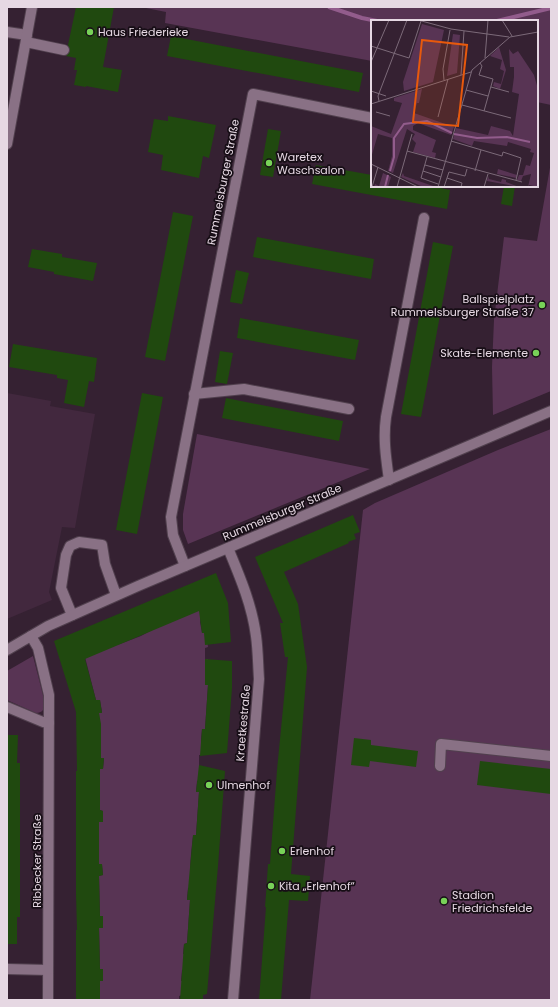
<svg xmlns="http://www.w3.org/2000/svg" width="558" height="1007" viewBox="0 0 558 1007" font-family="Poppins,sans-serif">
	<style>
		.built { fill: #42283e }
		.green { fill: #583454 }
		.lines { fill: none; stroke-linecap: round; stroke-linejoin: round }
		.stream { stroke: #925c8c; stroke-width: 4 }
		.building { fill: #20490f }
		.minor-casing { stroke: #51404e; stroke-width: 12 }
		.minor { stroke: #897185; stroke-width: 10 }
		.poi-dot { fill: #78d258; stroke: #170e16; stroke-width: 1.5 }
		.labels { text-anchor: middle; stroke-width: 3.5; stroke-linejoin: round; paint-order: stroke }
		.poi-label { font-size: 11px; fill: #e6d8e3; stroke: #170e16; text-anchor: start }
		.street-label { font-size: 11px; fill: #e6d8e3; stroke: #170e16 }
		.inset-river { fill: none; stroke: #925c8c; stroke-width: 2 }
		.inset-road { fill: none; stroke: #7c6a79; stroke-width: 1 }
		.view { fill: #e8590c; fill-opacity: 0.15; stroke: #e8590c; stroke-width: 2 }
		.inset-edge { fill: none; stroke: #e6d8e3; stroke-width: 2 }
	</style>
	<rect width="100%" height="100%" fill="#352132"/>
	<!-- built -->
	<polygon class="built" points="7,393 51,401 50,406 95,414 75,528 62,527 49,592 52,600 7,619"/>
	<!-- green -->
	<g class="green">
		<polygon points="141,7 551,7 551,105 537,102 537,21 372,21 372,61 165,23 166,12"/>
		<polygon points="551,162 551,391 493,415 492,367 494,320 504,237 537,241"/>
		<polygon points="551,429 551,1000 310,1000 363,510 375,503 498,450"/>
		<polygon points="197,434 370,469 188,544 183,530 183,514"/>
		<path d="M202,603L200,622L202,633H206L208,647L205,648V659H208V673L205,685H208L205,729H202L201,740L203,755H199V766L202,767L200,780L197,781L196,792H199L196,835L193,836C191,853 189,870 191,888H188L187,899L190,900L187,943L184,944L183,954L186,955L185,969L182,970L181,981H184L183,995L179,996V1000H100V981H103V969H100L99,928H103L100,916L99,876L103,875L102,865L99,864V822H103V811L100,810V769H103L104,759L101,758L99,713L102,712L100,700H96L84,653L120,644L141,636Z"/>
		<path d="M33,656L45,703C45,709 42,713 36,713L7,700V671Z"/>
	</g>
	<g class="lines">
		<!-- stream -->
		<g class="stream">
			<polyline points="329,7 362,18 377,21"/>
			<polyline points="497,21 551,8"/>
		</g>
	</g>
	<!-- building -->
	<g class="building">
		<polygon points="76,7 114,7 103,67 122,70 118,92 86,86 86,87 74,85 77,70 74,70 76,58 66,56 70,51 68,45"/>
		<polygon points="171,36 363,73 359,92 167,56"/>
		<polygon points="168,116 216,125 209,158 203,156 199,178 161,170 163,155 148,152 154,119 168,121"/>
		<polygon points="268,129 281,131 273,177 260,175"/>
		<polygon points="316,165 372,175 372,186 431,186 450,190 447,209 312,184"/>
		<polygon points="504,186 515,186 512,206 501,204"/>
		<polygon points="173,212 193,216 165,361 145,357"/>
		<polygon points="257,237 374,259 371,279 253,257"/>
		<polygon points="433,242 453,246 421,417 401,414"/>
		<polygon points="32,249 62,254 62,257 97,263 93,281 54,274 54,272 28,267"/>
		<polygon points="236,270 249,273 242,304 230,302"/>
		<polygon points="240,318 359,340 355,360 237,338"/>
		<polygon points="13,344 97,358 94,382 89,381 84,407 64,403 68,380 57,378 57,375 9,367"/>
		<polygon points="220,351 233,353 227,384 215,382"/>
		<polygon points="142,393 163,397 137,534 116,530"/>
		<polygon points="226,398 343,421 339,441 222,418"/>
		<polygon points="353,515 360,532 354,534 356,539 348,542 349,543 284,572 298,604 307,667 291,874 310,876 308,901 289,900 281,1000 259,1000 266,907 265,907 266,894 268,864 270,864 277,770 288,657 285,657 280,623 283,623 255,557"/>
		<polygon points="216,573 228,603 231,642 205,645 204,633 202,633 199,611 85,659 96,700 100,700 102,713 99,713 101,724 101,758 104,758 103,769 100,769 100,810 103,811 103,822 99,822 99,864 102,864 103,875 99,876 100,916 103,916 103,928 99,928 100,969 103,969 103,981 100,981 100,1000 76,1000 76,930 77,930 76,894 76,771 77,771 76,712 54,641"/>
		<polygon points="205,659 232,661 232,688 227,753 200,756 202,729 205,729 208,685 205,685"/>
		<polygon points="7,735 18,735 17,763 20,763 20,917 17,917 17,944 7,944"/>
		<polygon points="354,738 371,740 371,745 418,751 416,767 370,761 369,767 351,765"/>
		<polygon points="480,761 551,769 551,794 477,785"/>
		<polygon points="199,765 225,771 218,866 207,994 203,995 203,1000 180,1000 184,944 187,943 190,900 187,900 193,835 196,835 199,792 196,792"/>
	</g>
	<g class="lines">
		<defs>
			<g id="minor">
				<polyline points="7,32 27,35"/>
				<polyline points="26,42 64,50"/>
				<polyline points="7,144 32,7"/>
				<polyline points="194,394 244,389 349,409"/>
				<path d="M389,480C386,458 383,439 386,417L424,218"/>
				<path d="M228,548C240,577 252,605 256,636C258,650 258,665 259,679L233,1000"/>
				<polyline points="185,566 173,535 171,517 253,94 372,118"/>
				<polyline points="72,615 61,588 66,555 70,546 79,542 102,545 105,564 116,595"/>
				<polyline points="31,636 38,648 49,695 48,1000"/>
				<polyline points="7,650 48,626 138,586 551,411"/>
				<polyline points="7,707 43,722 49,723"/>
				<polyline points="440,766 441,744 551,756"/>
				<polyline points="7,969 48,970"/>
			</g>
		</defs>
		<!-- minor casing -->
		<use href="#minor" class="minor-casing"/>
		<!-- minor -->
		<use href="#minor" class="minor"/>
	</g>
	<!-- markers -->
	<g class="poi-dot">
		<circle cx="90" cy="32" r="4"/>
		<circle cx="269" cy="163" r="4"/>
		<circle cx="542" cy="305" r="4"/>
		<circle cx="536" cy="353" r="4"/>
		<circle cx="209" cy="785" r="4"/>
		<circle cx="282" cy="851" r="4"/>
		<circle cx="271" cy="886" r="4"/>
		<circle cx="444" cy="901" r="4"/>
	</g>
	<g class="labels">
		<!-- poi labels -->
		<g class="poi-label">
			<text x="98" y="36">Haus Friederieke</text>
			<text x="277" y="161">Waretex<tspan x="277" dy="13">Waschsalon</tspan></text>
			<text x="534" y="303" text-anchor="end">Ballspielplatz<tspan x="534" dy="13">Rummelsburger Straße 37</tspan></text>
			<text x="528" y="357" text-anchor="end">Skate-Elemente</text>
			<text x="217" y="789">Ulmenhof</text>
			<text x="290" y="855">Erlenhof</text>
			<text x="279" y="890">Kita „Erlenhof“</text>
			<text x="452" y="899">Stadion<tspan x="452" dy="13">Friedrichsfelde</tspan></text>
		</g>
		<!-- street labels -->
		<g class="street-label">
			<text transform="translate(223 182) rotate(-79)" y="4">Rummelsburger Straße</text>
			<text transform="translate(282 512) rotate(-23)" y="4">Rummelsburger Straße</text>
			<text transform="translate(243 723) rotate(-85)" y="4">Kraetkestraße</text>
			<text transform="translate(37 861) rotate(-90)" y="4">Ribbecker Straße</text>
		</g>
	</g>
	<!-- overview -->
	<g transform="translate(371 20)">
		<rect width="167" height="167" fill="#352132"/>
		<path d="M51,4L73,10L62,62L33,71L32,62ZM82,14L89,15L86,53L76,56ZM128,27L135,50L129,69L122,66L123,62L130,64L133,51L129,49L131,40L119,36ZM138,29L142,34L147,31L163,55L167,69V167L158,165L157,167L160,154L152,156L150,161L146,160L148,155H152L155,145L159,146L163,133L159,132L160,129L137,122L136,126L103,121L101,126L82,119L85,108L117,115L120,106L139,111L142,116L148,74L141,72L143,57V47H139ZM51,69L48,83H46L43,93L83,107L80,115L47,103L42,106V110L65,120L61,132L65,133L64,138L42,132L45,123L41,119L44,114L36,109L22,153L17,151L21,136V118L7,114L0,138V106L20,114L31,83L23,81V78ZM127,149L146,155L145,158L126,154ZM12,153L20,157L17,167H3L4,164L8,166ZM32,153L33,156L65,167H52L30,157ZM117,156L118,159L130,162L131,159L135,160V162L148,167L116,161Z" fill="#583454"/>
		<path class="inset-river" d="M83,114L106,118L136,117L159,122M19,151L23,137V118L33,104L56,101L81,113M14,167L17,155"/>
		<path class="inset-road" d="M47,0L80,9L138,17M131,0L141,16M0,26L38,38L50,1M114,38L117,0M0,42L18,0M109,43L111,46L108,55L122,59L113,91M90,55L93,11M73,60L72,49L79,10M120,67L138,72M95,70L117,76M0,71L15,76M8,81L7,76L36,0M0,84L100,52M91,85L140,98M5,92L19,96M67,97L77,59M80,121L131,136L132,132L150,138L145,160M36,131L151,162M56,137L50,158L67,164M0,144L47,167M54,145L72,150M52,151L70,157M104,151L110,130M76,158L91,163L90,167M1,167L7,147M26,167L41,114M67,167L101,50L139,17L167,12M73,167L78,152L94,156L96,149M113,167L117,154"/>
		<path class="view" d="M51,20L96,25L87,106L42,102Z"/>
		<rect width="167" height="167" class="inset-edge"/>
	</g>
	<!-- border -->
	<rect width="558" height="1007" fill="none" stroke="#e6d8e3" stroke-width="16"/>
</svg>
